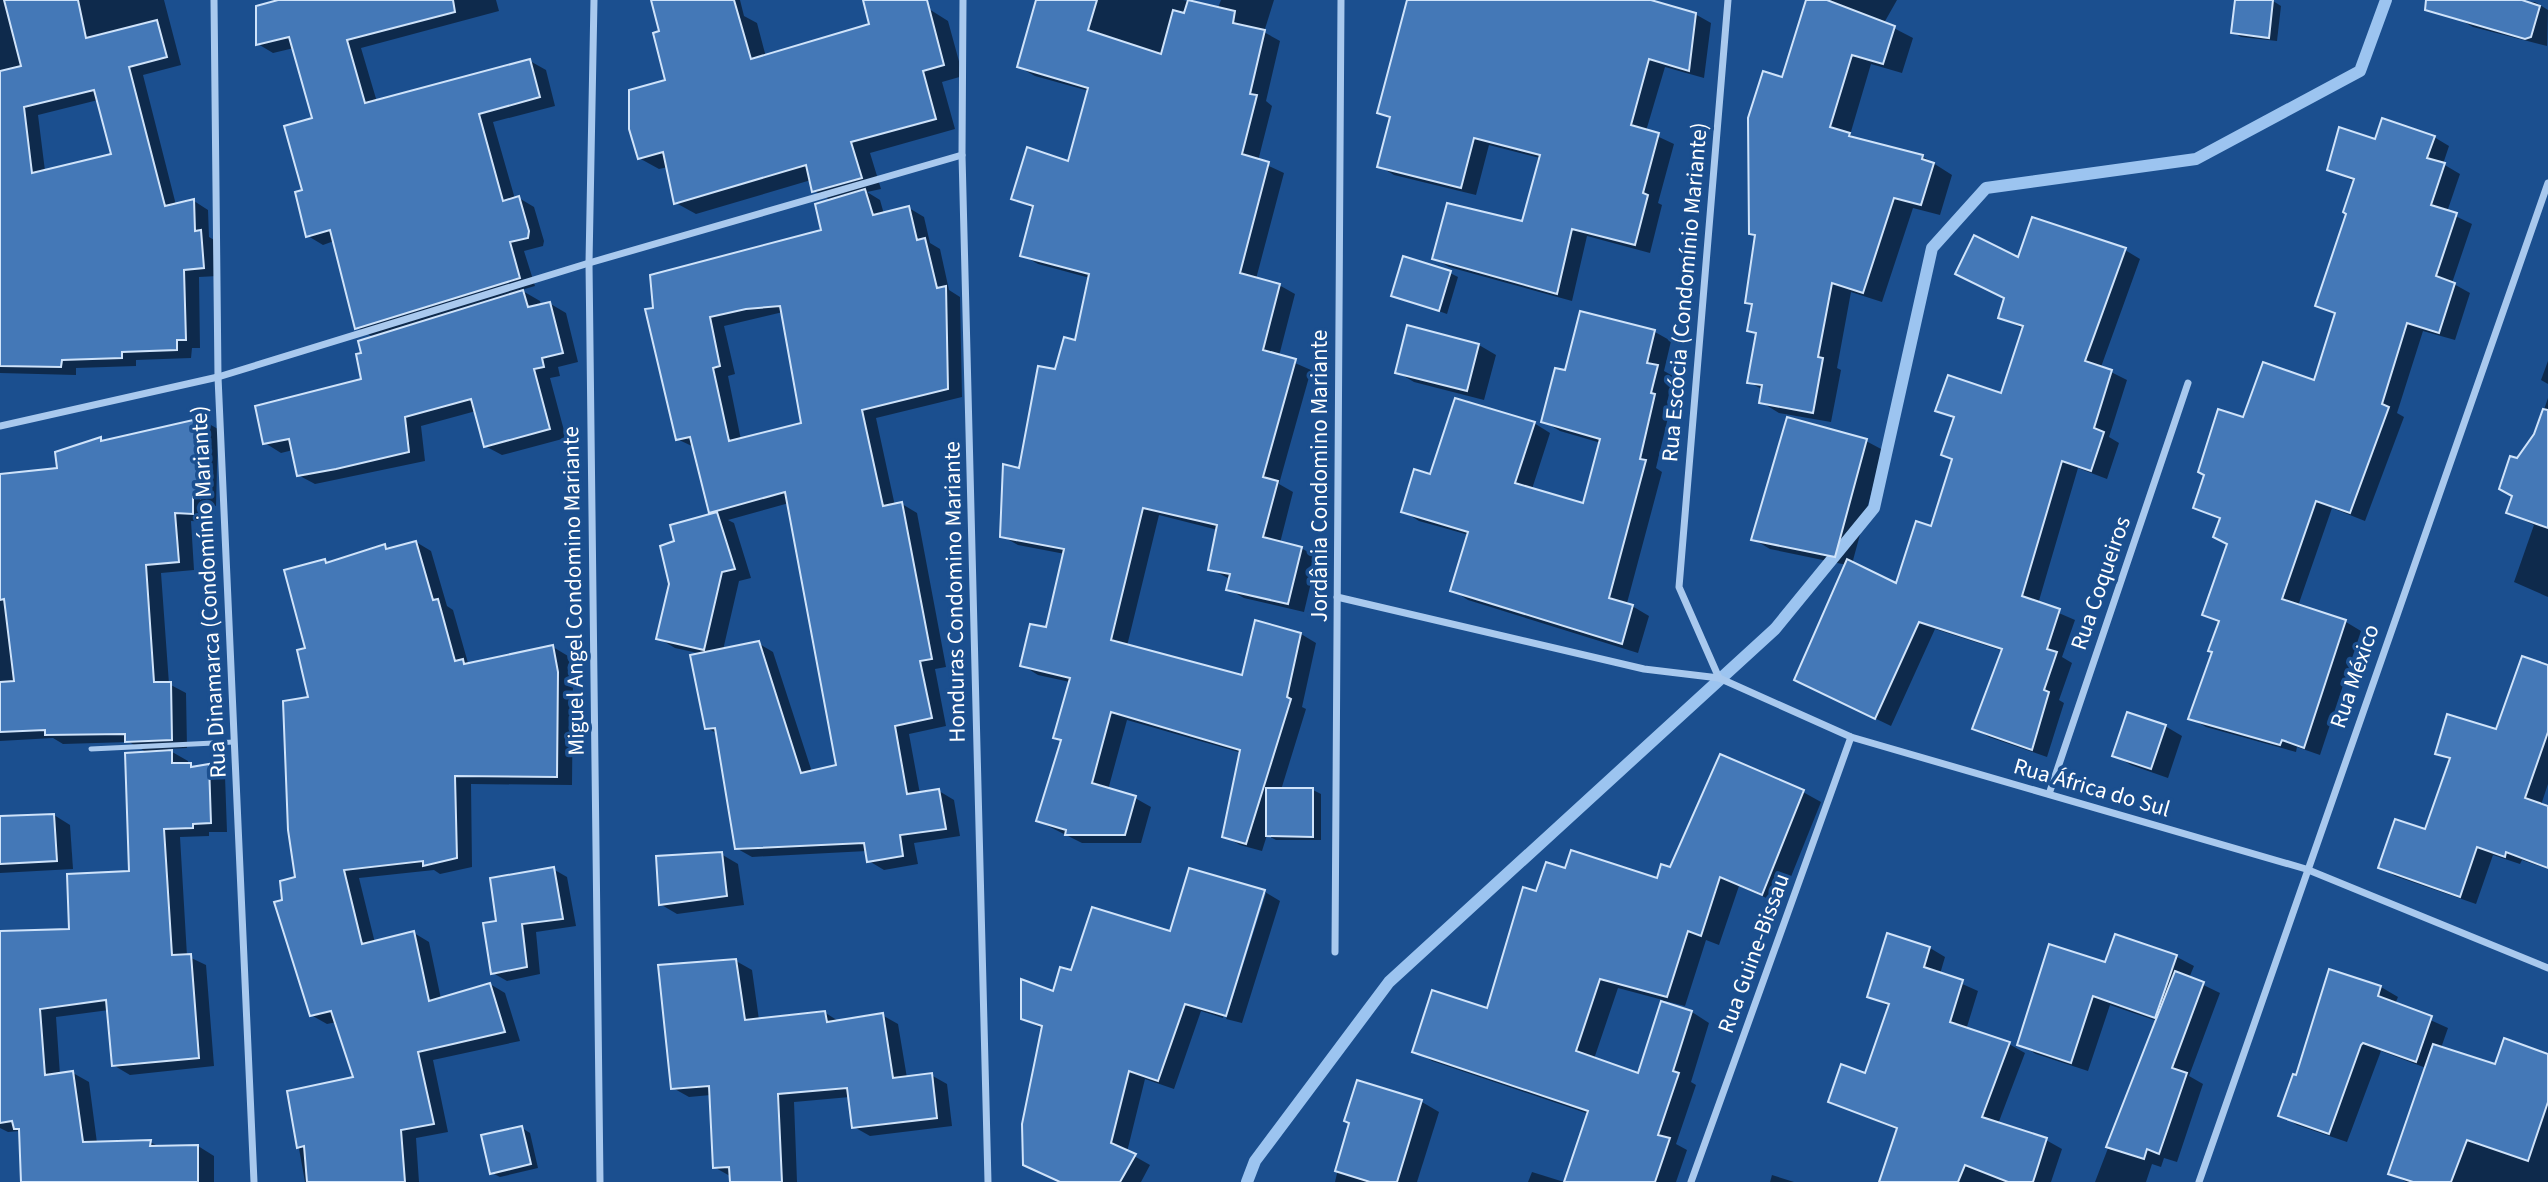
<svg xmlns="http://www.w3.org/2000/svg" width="2548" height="1182" viewBox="0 0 2548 1182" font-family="'Source Sans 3',sans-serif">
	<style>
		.shadow { fill: #0007; fill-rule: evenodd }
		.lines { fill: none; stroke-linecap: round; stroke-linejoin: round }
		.stream { stroke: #9cc4f0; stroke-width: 12 }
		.building { fill: #4478b7; stroke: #cfe3fa; stroke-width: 2; fill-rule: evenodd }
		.lane { stroke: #a9c9ee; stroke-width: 5 }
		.street { stroke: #a9c9ee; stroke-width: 7 }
		.labels { text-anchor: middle; stroke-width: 7; stroke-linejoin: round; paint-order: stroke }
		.street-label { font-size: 23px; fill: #fff; stroke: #1b4f8f }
	</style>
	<rect width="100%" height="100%" fill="#1b4f8f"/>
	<!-- shadow -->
	<g class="shadow">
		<path d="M0,0H164L181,65L143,75L176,205L194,201L208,210L209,237L216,241L218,276L199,277L200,348H192L191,358L136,360V366L76,368V375L0,373ZM98,100L113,155L45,171L38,115Z"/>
		<polygon points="284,0 496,0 499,11 361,48 377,102 530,61 546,70 555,106 493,122 515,199 519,198 534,207 544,241 543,246 524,251 535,286 521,290 540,301 541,306 549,303 566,313 578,362 558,367 560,376 550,378 566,438 502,455 485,446 476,411 421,426 425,461 315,484 298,475 293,450 281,453 265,443 363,380 363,354 373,337 356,327 334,241 323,245 308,236 304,191 314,120 294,48 273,53 258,44"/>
		<path d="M653,0H740L744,16L757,23L766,57L929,9L948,21L963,76L942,82L955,129L870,153L881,189L867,192L880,200L884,214L909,208L924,217L930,243L940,249L949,290L960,297L962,397L876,418L895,506L902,504L917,513L946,667L935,669L946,726L909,734L920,794L939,791L954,800L960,836L914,843L918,864L884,870L869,861L867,851L752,857L736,848L718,734L707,728L702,654L675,648L658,638L676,542L714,514L711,512L694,447L677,439L655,309L824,232L832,201L814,191L811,180L696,214L676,203L668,167L659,169L639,158L667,81L661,32ZM783,312L803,424L741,440L728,376L735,374L724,326ZM789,503L838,766L812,772L773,652L758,643L723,650L739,581L751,578L734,523L728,520Z"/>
		<polygon points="1037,0 1183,0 1218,8 1221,0 1274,0 1264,32 1280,41 1266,101 1272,106 1258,161 1284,173 1256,279 1279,285 1295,294 1279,356 1311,370 1279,484 1293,492 1280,543 1301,548 1317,557 1304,612 1244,598 1228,589 1230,579 1210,569 1218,530 1159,515 1127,646 1243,678 1301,634 1316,643 1302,707 1306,709 1281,790 1313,790 1321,794 1321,840 1276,840 1267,835 1262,851 1240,845 1224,836 1242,753 1127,720 1108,790 1135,798 1151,807 1141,843 1082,843 1038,821 1063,741 1055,737 1070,682 1038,675 1022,665 1047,630 1065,554 1018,545 1002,536 1021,470 1056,371 1077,342 1090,278 1038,264 1022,255 1034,209 1013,198 1069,163 1089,91 1035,76 1019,67"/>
		<polygon points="1409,0 1645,0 1695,14 1711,23 1704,78 1665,67 1646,131 1674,144 1658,203 1662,205 1650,253 1587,236 1572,301 1449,267 1434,258 1523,224 1540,158 1489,145 1476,195 1394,175 1379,166 1391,119 1379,113"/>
		<polygon points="1808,0 1897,0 1884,23 1913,38 1902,73 1871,64 1850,135 1860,141 1922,156 1952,175 1940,215 1913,208 1882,302 1851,292 1837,368 1841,370 1831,422 1779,413 1761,402 1763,390 1749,382 1758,335 1749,330 1754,306 1747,302 1757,237 1750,233 1784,79"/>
		<polygon points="2237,0 2273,1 2281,6 2277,41 2241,37 2233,32"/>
		<polygon points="2462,0 2535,2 2548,10 2547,46 2473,27 2457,18"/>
		<polygon points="2434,137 2449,146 2443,164 2460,174 2447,212 2472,224 2452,283 2470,293 2455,340 2423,331 2397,413 2404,417 2365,521 2332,508 2298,606 2346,622 2361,631 2320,755 2297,747 2296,752 2206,727 2190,718 2214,652 2220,623 2204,615 2229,544 2221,520 2195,507 2244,419 2316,382 2336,315 2317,305 2348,214 2355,182 2329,169 2376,141"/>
		<polygon points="2125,250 2140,259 2101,367 2127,380 2109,437 2119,443 2107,479 2078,468 2038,604 2075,620 2062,657 2072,663 2059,700 2064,703 2047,757 1989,737 1974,728 2003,651 1935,629 1891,726 1812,688 1847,565 1770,549 1753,539 1866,441 1883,450 1852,564 1897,585 1933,528 1954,461 1943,455 1955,419 1938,410 2002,396 2024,329 2000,317 2019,260"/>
		<polygon points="1450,273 1458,277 1447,314 1393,295"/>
		<polygon points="1581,313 1655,332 1671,341 1664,371 1673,376 1667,403 1671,405 1656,468 1662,472 1627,603 1649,616 1638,653 1468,600 1452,590 1469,535 1419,521 1403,511 1432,476 1534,423 1550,433 1532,489 1584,505 1601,443 1560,431 1543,421 1567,372"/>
		<polygon points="1408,327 1479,345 1496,355 1484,400 1414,382 1397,372"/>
		<polygon points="2548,361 2548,384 2541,380"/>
		<polygon points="2548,398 2548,597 2514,582 2534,525 2508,513 2514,496 2518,460 2536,433"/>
		<polygon points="202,420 218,429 216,506 209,505 209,522 191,521 194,570 161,573 169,684 186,693 187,748 167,749 188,761 188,765 196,768 209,766 225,776 227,832 209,832 209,836 180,837 187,956 206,965 214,1066 130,1075 113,1065 109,1010 56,1017 60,1075 73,1073 89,1082 97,1143 150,1142 160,1147 198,1146 214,1156 214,1182 22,1182 20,1131 8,1132 0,1128 0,933 71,930 130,872 148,753 129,742 63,744 53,738 0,741 0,476 59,470 100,439 105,442"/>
		<polygon points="416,542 431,551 447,606 453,610 468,663 553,647 568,656 573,682 572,785 471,784 472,867 440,874 434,870 359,878 375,943 414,933 429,942 441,999 490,984 505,993 520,1041 433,1060 448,1132 416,1138 419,1182 305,1182 289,1093 355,1079 337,1022 327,1024 311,1015 284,901 297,879 310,699 307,650 325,561 330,563 384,545 391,549"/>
		<polygon points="2548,667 2548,784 2541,805 2548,808 2548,869 2522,860 2520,864 2493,855 2476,904 2395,876 2380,867 2426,831 2451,761 2437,753 2497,731"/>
		<polygon points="2165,726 2182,736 2168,778 2131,765 2114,755"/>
		<path d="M1803,792L1821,802L1780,904L1739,886L1719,945L1706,940L1685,1006L1665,1001L1664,1004L1692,1012L1709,1023L1691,1082L1696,1085L1676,1144L1687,1150L1676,1182H1566L1589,1114L1432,1061L1414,1051L1488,1010L1537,893L1567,870L1658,880L1671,869ZM1618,988L1663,1000L1639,1075L1594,1059Z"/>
		<polygon points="54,815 70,825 73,869 0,873 0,818"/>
		<polygon points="721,854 738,864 744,905 677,914 660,904"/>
		<polygon points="553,869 567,877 576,926 536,932 540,974 507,981 493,973 498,922"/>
		<polygon points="1190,870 1265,892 1280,901 1242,1023 1226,1019 1266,893 1263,893 1223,1018 1201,1011 1174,1089 1145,1079 1127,1152 1150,1165 1141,1182 1060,1182 1043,1029 1022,1018 1054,993 1072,972 1172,933"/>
		<polygon points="2117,936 2177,957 2194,966 2189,978 2220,993 2189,1076 2203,1084 2177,1162 2164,1158 2161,1167 2152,1164 2146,1182 2095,1182 2157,1021 2110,1005 2088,1071 2036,1054 2019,1044 2107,964"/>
		<polygon points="1930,948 1945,957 1940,974 1978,991 1966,1030 2009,1044 2025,1053 1998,1124 2046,1140 2062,1149 2051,1182 1881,1182 1898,1130 1830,1102 1867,1075 1890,1007 1869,996"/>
		<polygon points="736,961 752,970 759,1020 824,1012 840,1022 882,1015 898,1024 907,1078 931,1075 947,1084 952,1126 870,1136 854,1127 850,1097 794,1102 797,1182 732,1182 730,1176 714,1167 711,1095 689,1097 673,1088"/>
		<polygon points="2330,971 2381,987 2398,997 2395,1004 2448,1028 2441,1048 2496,1066 2548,1055 2548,1182 2406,1182 2391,1173 2426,1068 2381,1051 2347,1142 2297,1125 2280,1115 2297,1077"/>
		<polygon points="1358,1082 1422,1102 1439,1112 1417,1182 1335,1182"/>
		<polygon points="522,1128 530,1133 538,1168 500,1177 492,1173"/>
		<polygon points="1532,1172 1564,1182 1528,1182"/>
		<polygon points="1772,1175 1794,1182 1770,1182"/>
	</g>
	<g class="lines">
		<!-- stream -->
		<polyline class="stream" points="1247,1182 1255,1161 1389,982 1775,629 1874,508 1932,248 1986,188 2196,159 2360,71 2386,0"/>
	</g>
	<!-- building -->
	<g class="building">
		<path d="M4,0H78L86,38L157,20L167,57L129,67L165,206L194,199L195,231L201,230L204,268L184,270L186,340H177V350L122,352V358L62,360L61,367L0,366V71L21,66ZM94,90L111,154L32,173L24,107Z"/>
		<polygon points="278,0 453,0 455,12 347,40 365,103 530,59 540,97 479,114 503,201 519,196 529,231 528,238 510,242 520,278 355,329 330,230 306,237 295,192 302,190 284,126 312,118 289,37 256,45 256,6"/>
		<polygon points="651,0 734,0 751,59 869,24 863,0 927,0 944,65 923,71 936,119 851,142 862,178 812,192 806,165 674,204 663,152 638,159 629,129 629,90 665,80 653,33 659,31"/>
		<polygon points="1036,0 1097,0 1088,30 1161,54 1173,10 1184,13 1188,0 1235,11 1233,23 1265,30 1250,94 1257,95 1242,154 1269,162 1240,273 1280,284 1263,350 1296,359 1263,477 1278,481 1263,537 1302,547 1288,604 1226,590 1230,574 1208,570 1217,525 1143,508 1111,640 1242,675 1255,620 1301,633 1287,697 1291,699 1246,844 1222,837 1240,750 1111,712 1092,783 1136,796 1125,835 1065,835 1066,830 1036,821 1061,740 1053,738 1070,678 1020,666 1030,624 1046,627 1064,549 1000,537 1003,464 1019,468 1038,366 1055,369 1064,337 1075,340 1089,274 1020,256 1033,206 1011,199 1027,147 1068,161 1088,88 1017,67"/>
		<polygon points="1407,0 1651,0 1696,13 1689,71 1649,59 1631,125 1659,133 1643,193 1648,195 1635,245 1572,229 1557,294 1432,259 1447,203 1522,221 1540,155 1474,138 1461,188 1377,167 1390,117 1377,113"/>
		<polygon points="1806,0 1827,0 1895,26 1883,64 1852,55 1830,127 1850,133 1849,136 1923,155 1922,159 1934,163 1921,205 1894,198 1863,293 1832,283 1818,357 1823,358 1813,413 1759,403 1762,385 1747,383 1756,333 1747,331 1752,304 1745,303 1755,235 1749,234 1748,118 1763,71 1782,77"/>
		<polygon points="2235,0 2273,0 2269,38 2231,33"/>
		<polygon points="2426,0 2522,0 2540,6 2531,37 2525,39 2425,10"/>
		<polygon points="2382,118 2435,136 2427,158 2445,163 2431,205 2457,213 2436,276 2455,283 2439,333 2407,323 2382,404 2389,407 2350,513 2316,501 2282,599 2346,620 2304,748 2282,740 2280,745 2188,719 2212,652 2208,651 2219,621 2202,615 2227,544 2213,537 2220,518 2193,508 2204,475 2198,472 2218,409 2243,417 2263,362 2314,380 2335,313 2315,306 2346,214 2343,212 2354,179 2327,170 2339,127 2375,139"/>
		<path d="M865,189L873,215L909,206L917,240L925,238L937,288L946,286L948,389L862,410L883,506L902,502L932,659L920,661L932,718L895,726L907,794L939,789L946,829L900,835L903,856L867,862L864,843L735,849L715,728L705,729L690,655L759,641L801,773L836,765L785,492L709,513L690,437L676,440L645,309L653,308L650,275L821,230L815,204ZM780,306L801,423L729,441L713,368L720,366L710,317L746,309Z"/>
		<polygon points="2032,217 2126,248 2085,361 2112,370 2094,428 2104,432 2091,471 2062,461 2022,596 2060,609 2047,649 2057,652 2044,690 2049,692 2032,750 1972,729 2002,649 1919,622 1875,719 1794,680 1847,559 1896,583 1916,521 1931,526 1952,459 1941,455 1954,417 1935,411 1948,375 2001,393 2023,326 1998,318 2004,298 1955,274 1974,235 2018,257"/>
		<polygon points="1403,256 1451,271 1439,311 1391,296"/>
		<polygon points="523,290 528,307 550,302 563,353 542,358 544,367 534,369 550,429 484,447 471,399 405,417 409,452 336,469 297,476 289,439 263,444 255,406 361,379 356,354 361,353 358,341"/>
		<polygon points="1580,311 1655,330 1647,363 1658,365 1651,393 1655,394 1640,459 1646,460 1609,598 1633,605 1622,644 1450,591 1468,532 1401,512 1414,469 1430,474 1455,398 1535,422 1515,483 1583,503 1600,439 1541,422 1555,368 1565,370"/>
		<polygon points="1407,325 1479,344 1467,391 1395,373"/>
		<polygon points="2543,409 2548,410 2548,528 2506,513 2512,496 2499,489 2510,456 2517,458 2534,434"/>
		<polygon points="1787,417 1867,439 1835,557 1751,540"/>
		<polygon points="202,418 200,498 193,497 193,514 175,513 179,562 146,565 154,682 171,682 172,740 125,742 125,734 45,735 45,730 0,732 0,682 14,681 4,599 0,600 0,474 57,468 55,452 101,437 101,441"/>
		<polygon points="717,512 735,569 722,572 704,650 656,639 669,584 660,546 674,541 670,525"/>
		<polygon points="416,541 433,600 438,599 455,661 463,659 464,664 553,645 558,672 557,777 455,776 457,858 423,866 423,861 344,870 362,944 414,931 429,1001 490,983 505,1032 418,1052 434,1124 401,1130 405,1182 307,1182 304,1146 297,1148 287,1091 353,1077 331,1011 310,1016 274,902 282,900 280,881 295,877 288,830 283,701 308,697 297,650 305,648 284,570 325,559 326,563 385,544 386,549"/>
		<polygon points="2522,656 2548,665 2548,732 2525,798 2548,806 2548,868 2506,852 2505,857 2477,847 2460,897 2378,868 2395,819 2425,829 2450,758 2435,754 2447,714 2496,729"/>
		<polygon points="2127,712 2166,725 2151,769 2112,756"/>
		<polygon points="172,750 172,763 191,763 191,767 209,764 211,823 193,824 193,828 164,829 172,955 191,954 199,1058 112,1066 106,1000 40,1009 45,1075 73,1071 83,1142 151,1140 150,1146 198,1145 198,1182 21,1182 19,1129 14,1129 12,1121 0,1123 0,931 69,929 67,874 129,871 125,753"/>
		<polygon points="1720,754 1804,790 1762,895 1720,877 1701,936 1688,931 1667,997 1600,979 1576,1051 1638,1073 1661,1001 1692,1011 1673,1071 1679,1073 1658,1135 1670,1138 1655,1182 1564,1182 1588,1111 1412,1052 1432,990 1487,1008 1523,887 1536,891 1546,862 1565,868 1571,850 1657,878 1661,864 1670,867"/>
		<polygon points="1266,788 1313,788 1313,837 1266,836"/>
		<polygon points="54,814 57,861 0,864 0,816"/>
		<polygon points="722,852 727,896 659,905 656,856"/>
		<polygon points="554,867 563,919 522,924 527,967 491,974 483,923 496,921 490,878"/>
		<polygon points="1189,868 1265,890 1226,1016 1185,1004 1158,1081 1129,1071 1111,1143 1136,1154 1120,1182 1060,1182 1023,1165 1022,1124 1042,1026 1021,1019 1021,979 1053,991 1060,967 1071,970 1092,907 1170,931"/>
		<polygon points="1887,933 1930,947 1924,967 1963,980 1950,1022 2010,1042 1982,1117 2047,1138 2033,1182 2008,1182 1965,1165 1958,1182 1879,1182 1897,1128 1828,1102 1841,1064 1865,1073 1889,1004 1867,997"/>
		<polygon points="2115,934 2177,955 2155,1018 2093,996 2071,1063 2017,1045 2049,944 2105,962"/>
		<polygon points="736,959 745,1020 825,1011 827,1022 883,1013 893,1078 932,1073 937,1118 852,1128 847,1088 778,1094 782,1182 730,1182 729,1167 713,1168 709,1086 671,1089 658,965"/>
		<polygon points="2329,969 2381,986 2378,996 2432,1016 2416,1062 2363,1043 2361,1045 2329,1134 2278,1116 2293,1074 2296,1075"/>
		<polygon points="2175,971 2204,982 2172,1068 2187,1073 2159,1154 2147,1149 2144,1159 2106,1147"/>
		<polygon points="2504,1038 2548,1054 2548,1102 2528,1161 2467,1140 2451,1182 2413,1182 2388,1174 2433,1044 2495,1064"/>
		<polygon points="1357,1080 1422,1100 1397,1182 1370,1182 1335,1171 1349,1123 1344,1121"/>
		<polygon points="522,1126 531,1164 490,1174 481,1135"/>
	</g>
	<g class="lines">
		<!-- lane -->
		<polyline class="lane" points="91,749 234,742"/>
		<!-- street -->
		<g class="street">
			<polyline points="214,0 218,377 254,1182"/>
			<polyline points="594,0 589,263 600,1182"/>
			<polyline points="963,0 962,155 988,1182"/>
			<polyline points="1728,0 1679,587 1719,678 1851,737 2306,869 2548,968"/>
			<polyline points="0,426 218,377 589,263 962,155"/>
			<polyline points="1337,597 1644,669 1719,678"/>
			<polyline points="2049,794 2188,383"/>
			<polyline points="1335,952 1341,0"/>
			<polyline points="1691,1182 1851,737"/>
			<polyline points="2199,1182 2548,183"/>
		</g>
	</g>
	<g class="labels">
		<!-- street labels -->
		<g class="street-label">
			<text transform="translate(1684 292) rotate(-85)" y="8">Rua Escócia (Condomínio Mariante)</text>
			<text transform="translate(1319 476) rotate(-90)" y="8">Jordânia Condomino Mariante</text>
			<text transform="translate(2100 583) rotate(-71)" y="8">Rua Coqueiros</text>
			<text transform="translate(573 591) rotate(-91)" y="8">Miguel Angel Condomino Mariante</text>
			<text transform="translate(208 592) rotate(-93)" y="8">Rua Dinamarca (Condomínio Mariante)</text>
			<text transform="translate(954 592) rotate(-91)" y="8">Honduras Condomino Mariante</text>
			<text transform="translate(2354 676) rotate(-71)" y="8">Rua México</text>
			<text transform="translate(2092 787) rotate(16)" y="8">Rua África do Sul</text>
			<text transform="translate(1753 953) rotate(-70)" y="8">Rua Guine-Bissau</text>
		</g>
	</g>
</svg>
